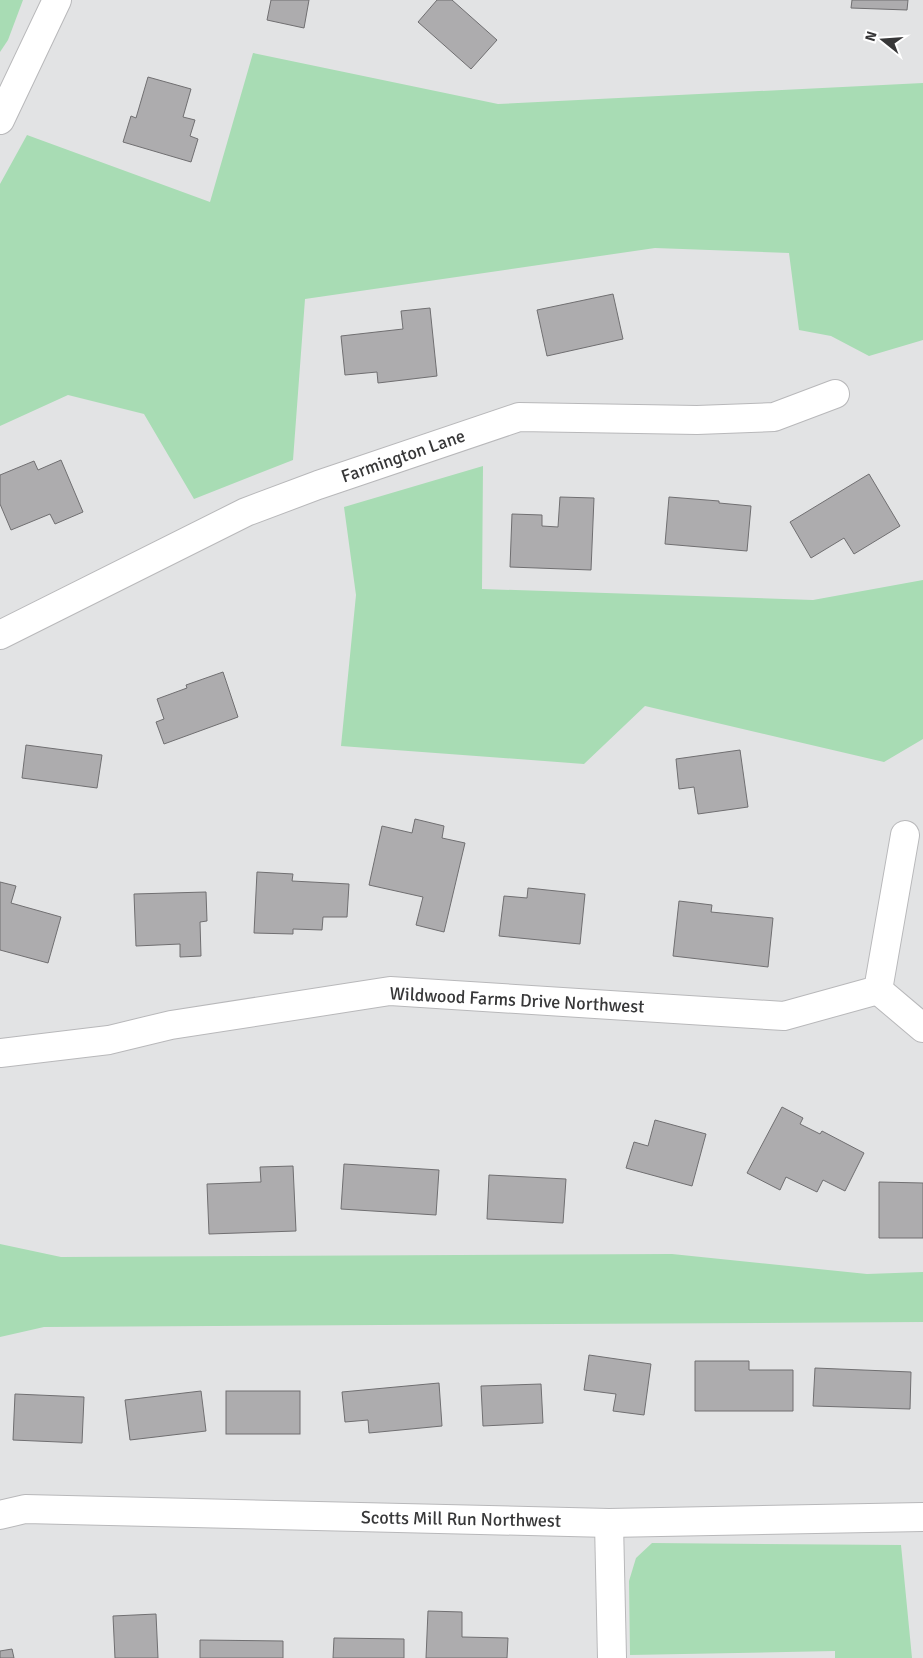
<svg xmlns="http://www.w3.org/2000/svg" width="923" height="1658" viewBox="0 0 923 1658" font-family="Signika,sans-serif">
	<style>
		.green { fill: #a8dcb4 }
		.building { fill: #adacae; stroke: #706f71 }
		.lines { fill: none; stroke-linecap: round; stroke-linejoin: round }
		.minor-casing { stroke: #b8b8ba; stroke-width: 30 }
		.minor { stroke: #fff; stroke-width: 28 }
		.labels { text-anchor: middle; stroke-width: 4; stroke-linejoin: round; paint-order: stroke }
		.street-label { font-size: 18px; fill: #373738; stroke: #fff }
	</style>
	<rect width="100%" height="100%" fill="#e2e3e4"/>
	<!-- green -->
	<g class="green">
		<polygon points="0,0 23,0 8,40 0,52"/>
		<polygon points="253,53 498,104 923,83 923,340 869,356 831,336 799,330 789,253 655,248 305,299 293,460 194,499 144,414 68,395 0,426 0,184 27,135 210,202"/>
		<polygon points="483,466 482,589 813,600 923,580 923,739 884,762 645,706 584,764 341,746 356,595 344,507"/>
		<polygon points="0,1244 61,1257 672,1254 867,1274 923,1272 923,1322 44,1327 0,1337"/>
		<polygon points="652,1543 901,1545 912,1658 835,1658 835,1651 630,1655 629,1581 636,1558"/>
	</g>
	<!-- building -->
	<g class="building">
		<polygon points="271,0 309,0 304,28 267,20"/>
		<polygon points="437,0 452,0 497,40 471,69 418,22"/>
		<polygon points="852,0 908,0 907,10 851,8"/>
		<polygon points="148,77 191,89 183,117 195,120 190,136 198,139 191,162 123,142 131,116 136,118"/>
		<polygon points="613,294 623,339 547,356 537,310"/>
		<polygon points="430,308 437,376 378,383 377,372 345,375 341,336 403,329 401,311"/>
		<polygon points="61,460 83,512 55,524 50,514 11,530 0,504 0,475 34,461 38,470"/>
		<polygon points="869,474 900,526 854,554 844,538 811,558 790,522"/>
		<polygon points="560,497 594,498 591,570 510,567 512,514 542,515 542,526 558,527"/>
		<polygon points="669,497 719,501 719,503 751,506 747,551 665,544"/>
		<polygon points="223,672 238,717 164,744 156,722 164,719 157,699 187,688 186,685"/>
		<polygon points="26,745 102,755 97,788 22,778"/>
		<polygon points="740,750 748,807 698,814 694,787 679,789 676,759"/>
		<polygon points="415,819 444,826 442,838 465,843 444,932 416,925 423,897 369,885 382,826 412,833"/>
		<polygon points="257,872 293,874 292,881 349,884 347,917 323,917 322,930 293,929 293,934 254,933"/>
		<polygon points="0,882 16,886 11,903 61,917 48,963 0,950"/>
		<polygon points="528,888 585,894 580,944 499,936 504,896 527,898"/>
		<polygon points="206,892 207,921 200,922 201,956 180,957 180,944 136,946 134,894"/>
		<polygon points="679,901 712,905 711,912 773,918 768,967 673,956"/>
		<polygon points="782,1107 803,1118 800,1124 820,1134 822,1131 864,1153 845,1191 823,1180 817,1192 786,1177 780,1190 747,1173"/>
		<polygon points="655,1120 706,1134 692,1186 626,1168 634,1142 648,1146"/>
		<polygon points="344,1164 439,1170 436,1215 341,1209"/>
		<polygon points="293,1166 296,1231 209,1234 207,1184 261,1182 260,1167"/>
		<polygon points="489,1175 566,1179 563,1223 487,1219"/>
		<polygon points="879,1182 923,1183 923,1238 879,1238"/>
		<polygon points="589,1355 651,1364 644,1415 613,1411 616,1394 584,1390"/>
		<polygon points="695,1361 749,1361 749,1370 793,1370 793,1411 695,1411"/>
		<polygon points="815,1368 911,1372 910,1409 813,1406"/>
		<polygon points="439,1383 442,1426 369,1433 368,1420 345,1422 342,1392"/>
		<polygon points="541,1384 543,1423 483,1426 481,1386"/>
		<polygon points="201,1391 206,1431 130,1440 125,1400"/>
		<rect x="226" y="1391" width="74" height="43"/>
		<polygon points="15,1394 84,1397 82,1443 13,1440"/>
		<polygon points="428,1611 462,1612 462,1637 508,1638 507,1658 426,1658"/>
		<polygon points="156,1614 158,1658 115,1658 113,1616"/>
		<polygon points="334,1638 404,1639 404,1658 333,1658"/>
		<polygon points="200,1640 283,1641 283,1658 200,1658"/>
		<polygon points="12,1649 14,1658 0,1658 0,1651"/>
	</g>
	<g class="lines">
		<defs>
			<g id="minor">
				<polyline points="0,120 57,0"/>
				<polyline points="0,635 246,512 318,485 519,417 697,420 774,417 835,394"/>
				<polyline points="878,990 923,1028"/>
				<polyline points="0,1053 109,1040 171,1025 390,991 784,1016 878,990 905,835"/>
				<polyline points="0,1515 25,1509 609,1523 923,1517"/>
				<polyline points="609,1523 612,1658"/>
			</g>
		</defs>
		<!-- minor casing -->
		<use href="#minor" class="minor-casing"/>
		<!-- minor -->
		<use href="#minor" class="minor"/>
	</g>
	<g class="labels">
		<!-- street labels -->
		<g class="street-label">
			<text transform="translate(403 456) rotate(-19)" y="6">Farmington Lane</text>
			<text transform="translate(517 1000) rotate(3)" y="6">Wildwood Farms Drive Northwest</text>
			<text transform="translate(461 1519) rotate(1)" y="6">Scotts Mill Run Northwest</text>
		</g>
	</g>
	<!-- north arrow -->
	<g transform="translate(883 40) rotate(287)" stroke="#ffffff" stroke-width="4" paint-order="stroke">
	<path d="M0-4L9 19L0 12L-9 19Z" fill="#373738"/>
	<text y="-8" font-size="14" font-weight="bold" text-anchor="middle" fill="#373738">N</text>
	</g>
</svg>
